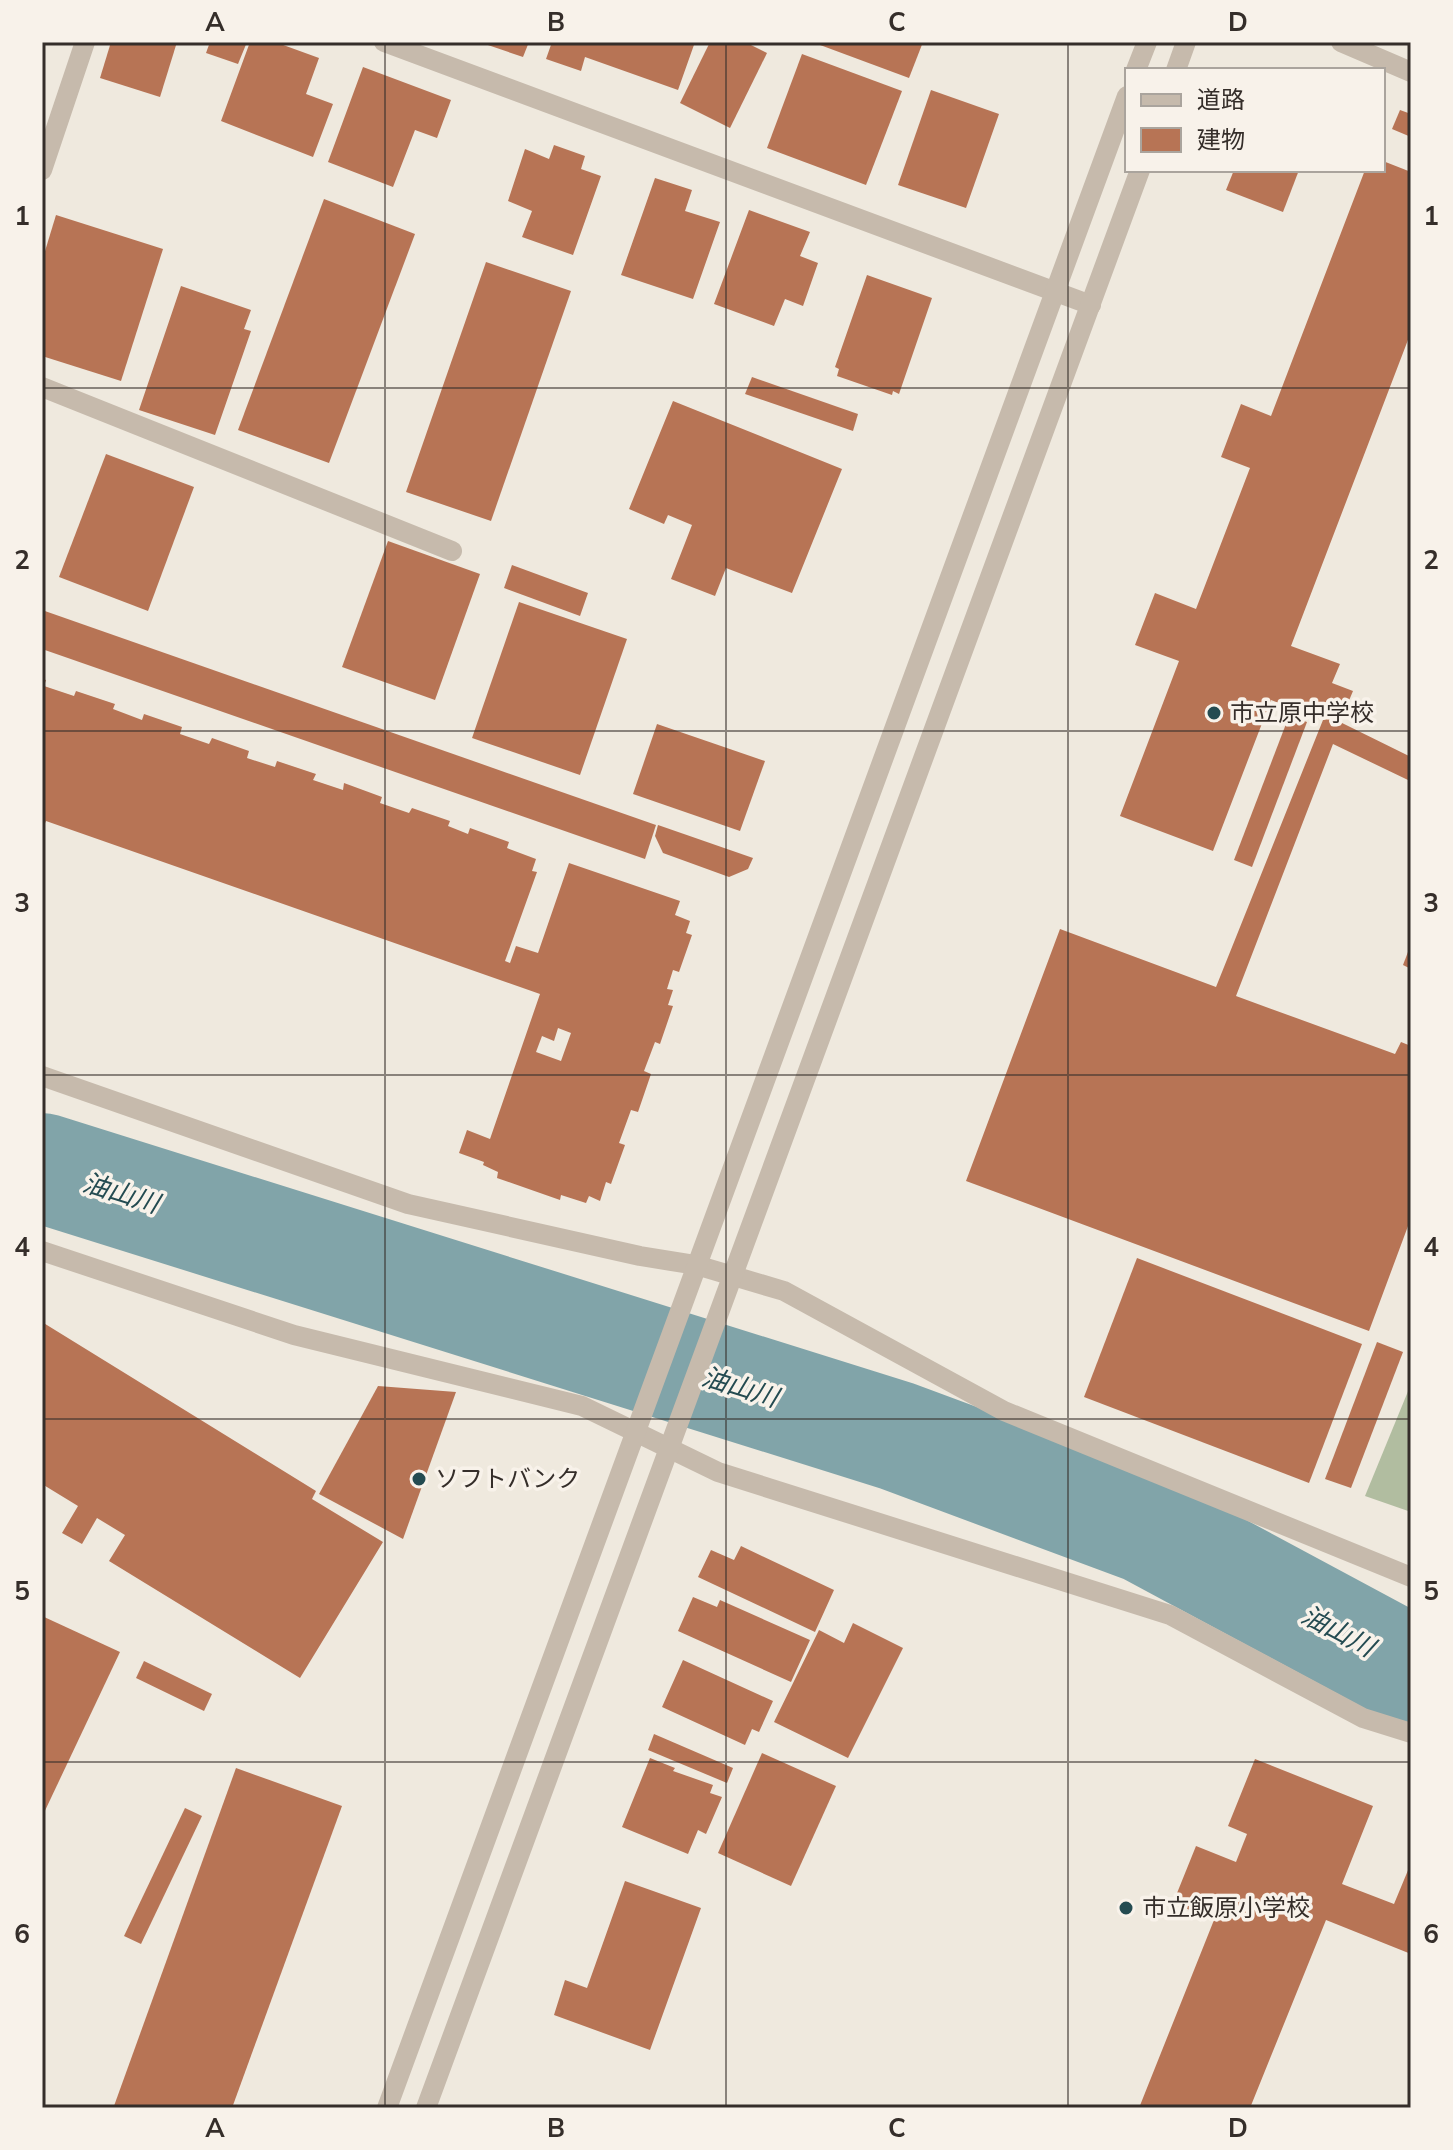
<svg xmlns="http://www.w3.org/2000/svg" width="1453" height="2150" viewBox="0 0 1453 2150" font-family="Mulish,'Noto Sans JP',sans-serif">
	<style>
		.green { fill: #b1bda0 }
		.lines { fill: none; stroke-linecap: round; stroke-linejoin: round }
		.river { stroke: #81a4a9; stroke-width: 110 }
		.building { fill: #b77455; fill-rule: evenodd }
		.minor { stroke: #c6baac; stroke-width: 20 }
		.tertiary { stroke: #c6baac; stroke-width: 20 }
		.grid { fill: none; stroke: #352e2a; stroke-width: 2; stroke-opacity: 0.55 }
		.poi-dot { fill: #244b51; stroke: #f8f2ea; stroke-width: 3 }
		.labels { text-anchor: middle; stroke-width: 7; stroke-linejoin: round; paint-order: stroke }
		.poi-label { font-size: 24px; fill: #352e2a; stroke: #f8f2ea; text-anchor: start }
		.water-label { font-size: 26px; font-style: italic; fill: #244b51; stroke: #f8f2ea }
		.neatline { fill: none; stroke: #352e2a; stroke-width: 3 }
		.grid-label { font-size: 26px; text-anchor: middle; font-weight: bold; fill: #352e2a }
	</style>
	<rect width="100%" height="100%" fill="#efe9de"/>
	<!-- green -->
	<polygon class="green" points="1411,1384 1411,1512 1365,1496"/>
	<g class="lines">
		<!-- river -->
		<polyline class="river" points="42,1168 897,1436 1147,1529 1411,1671"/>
	</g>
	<!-- building -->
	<g class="building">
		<polygon points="111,42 177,42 160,97 100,78"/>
		<polygon points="210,42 247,42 238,64 206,53"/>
		<polygon points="250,42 275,42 319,58 306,94 333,104 313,157 221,121"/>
		<polygon points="479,42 529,42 523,57"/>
		<polygon points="552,42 695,42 678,90 585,57 581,71 546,59"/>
		<polygon points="710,42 745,42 767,53 730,128 680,103"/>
		<polygon points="812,42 923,42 909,78"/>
		<polygon points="802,54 902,91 866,185 767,148"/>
		<polygon points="363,67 451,100 437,138 415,130 393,187 328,162"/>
		<polygon points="931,90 999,114 966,208 898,185"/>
		<polygon points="1400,110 1411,114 1411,137 1392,129"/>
		<polygon points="554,145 585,156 581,169 601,176 573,255 522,237 532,211 508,201 525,149 549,159"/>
		<polygon points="1383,161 1411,172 1411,332 1291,646 1340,664 1332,683 1353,691 1340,722 1411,757 1411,785 1408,780 1333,744 1236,996 1395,1054 1401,1042 1411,1046 1411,1218 1369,1331 966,1181 1060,929 1216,987 1323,720 1271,700 1213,851 1120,816 1179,661 1135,645 1155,593 1196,609 1250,468 1221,457 1241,404 1271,416 1365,170 1383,170"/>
		<polygon points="1234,170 1299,170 1283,212 1226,190"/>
		<polygon points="655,178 692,190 685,211 720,222 693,299 621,275"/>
		<polygon points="324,199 415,234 329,463 238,430"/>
		<polygon points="749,210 810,232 800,256 818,263 803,306 785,299 774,326 714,304"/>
		<polygon points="56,215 163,249 121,381 42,356 42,261"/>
		<polygon points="486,262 571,291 491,521 406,492"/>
		<polygon points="867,275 932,298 899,394 893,391 892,395 837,376 839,369 835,367"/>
		<polygon points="181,286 251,310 244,329 251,331 215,435 139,410"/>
		<polygon points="752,377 858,414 853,431 745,394"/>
		<polygon points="673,401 842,469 792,593 726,568 715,596 671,579 692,525 668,515 664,524 629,509"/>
		<polygon points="106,454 194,487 148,611 59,577"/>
		<polygon points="388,541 480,574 435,700 342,667"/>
		<polygon points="512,565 588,593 580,616 504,588"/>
		<polygon points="519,602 627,639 580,775 472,738"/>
		<polygon points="42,610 656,825 645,859 42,649"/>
		<path d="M42,679L46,680L44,686L74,696L76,691L115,704L113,709L142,720L144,714L182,727L180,734L209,744L212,738L249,751L247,758L275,767L277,761L316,774L313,780L343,790L344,783L382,797L380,803L409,813L412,808L450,821L448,826L468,834L470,828L509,842L507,848L536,859L532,871L537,872L505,961L510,963L516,946L538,953L569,863L680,901L675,915L690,921L686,933L692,935L679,972L673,970L667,989L673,990L668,1005L673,1006L660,1044L655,1042L644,1071L651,1074L638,1112L631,1110L619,1143L625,1145L611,1184L606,1182L600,1201L589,1196L586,1203L561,1195L560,1200L497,1178L498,1172L483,1165L484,1162L459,1153L467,1130L490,1139L540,994L46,821L42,830ZM558,1028L571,1033L561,1061L536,1052L542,1036L554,1041Z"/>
		<polygon points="1289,716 1307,722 1252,867 1234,860"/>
		<polygon points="657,724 765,761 740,831 633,794"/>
		<polygon points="658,825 753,858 748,869 729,877 663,853 655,836"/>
		<polygon points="1411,944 1411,969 1403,965"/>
		<polygon points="1137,1258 1362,1344 1309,1483 1084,1397"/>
		<polygon points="42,1322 316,1491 312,1499 383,1542 300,1678 109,1561 125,1535 97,1518 82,1544 62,1533 78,1506 42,1484"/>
		<polygon points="1377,1342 1403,1352 1351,1488 1325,1479"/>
		<polygon points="378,1386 456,1392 403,1539 319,1494"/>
		<polygon points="741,1546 834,1590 815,1632 698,1577 711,1550 734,1560"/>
		<polygon points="693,1597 717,1607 720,1600 810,1640 791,1682 678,1631"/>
		<polygon points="42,1616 120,1652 42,1817"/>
		<polygon points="853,1623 903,1648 848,1758 774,1722 819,1630 844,1643"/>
		<polygon points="683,1660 773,1701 759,1732 752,1729 745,1745 662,1707"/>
		<polygon points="144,1661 212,1694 204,1711 136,1678"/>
		<polygon points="654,1734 733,1768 727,1783 648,1750"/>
		<polygon points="762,1753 836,1786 791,1886 718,1853"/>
		<polygon points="650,1758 675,1768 673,1771 713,1785 710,1793 722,1797 706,1834 698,1830 688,1854 622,1827"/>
		<polygon points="1255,1759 1373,1806 1342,1884 1394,1904 1411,1863 1411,1954 1326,1920 1250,2108 1139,2108 1214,1920 1173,1903 1196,1846 1236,1862 1247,1834 1228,1826"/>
		<polygon points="236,1768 342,1806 232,2108 121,2108 114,2106"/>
		<polygon points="185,1808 202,1816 141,1944 124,1936"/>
		<polygon points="625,1881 701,1908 650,2050 554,2015 565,1980 587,1988"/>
	</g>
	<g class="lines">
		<!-- minor -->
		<g class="minor">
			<polyline points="384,42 1091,305"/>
			<polyline points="1341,42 1411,72"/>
			<polyline points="42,170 85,42"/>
			<polyline points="42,387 452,551"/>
			<polyline points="42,1076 408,1204 640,1256 696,1265 784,1291 1004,1411 1411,1577"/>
			<polyline points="42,1251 294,1335 582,1406 718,1472 1170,1615 1363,1718 1411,1733"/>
		</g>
		<!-- tertiary -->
		<g class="tertiary">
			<polyline points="1136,70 1147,42"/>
			<polyline points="1176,70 1186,42"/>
			<polyline points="387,2108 1127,96"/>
			<polyline points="426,2108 1140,170"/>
		</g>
	</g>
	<!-- grid -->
	<path class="grid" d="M385,42V2108M726,42V2108M1068,42V2108M42,388H1411M42,731H1411M42,1075H1411M42,1419H1411M42,1762H1411"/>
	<!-- markers -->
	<g class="poi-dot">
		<circle cx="1214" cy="713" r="8"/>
		<circle cx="419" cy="1479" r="8"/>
		<circle cx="1126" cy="1908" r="8"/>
	</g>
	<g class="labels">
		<!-- poi labels -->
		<g class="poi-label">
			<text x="1230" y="721">市立原中学校</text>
			<text x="435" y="1487">ソフトバンク</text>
			<text x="1142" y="1916">市立飯原小学校</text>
		</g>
		<!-- water labels -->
		<g class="water-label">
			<text transform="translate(121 1193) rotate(17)" y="9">油山川</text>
			<text transform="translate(740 1387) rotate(17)" y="9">油山川</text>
			<text transform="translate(1338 1631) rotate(28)" y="9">油山川</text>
		</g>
	</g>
	<!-- border -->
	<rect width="1453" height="2150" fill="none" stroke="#f8f2ea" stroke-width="88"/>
	<!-- legend -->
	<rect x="1125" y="68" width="260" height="104" fill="#f8f2ea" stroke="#aaa49d" stroke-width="2"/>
	<rect x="1141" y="94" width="40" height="12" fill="#c6baac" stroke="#aaa49d" stroke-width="2"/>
	<text x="1197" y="108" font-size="24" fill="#352e2a">道路</text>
	<rect x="1141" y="128" width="40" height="24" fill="#b77455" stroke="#aaa49d" stroke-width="2"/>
	<text x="1197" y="148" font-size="24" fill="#352e2a">建物</text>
	<rect x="44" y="44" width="1365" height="2062" class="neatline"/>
	<g class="grid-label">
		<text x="215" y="31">A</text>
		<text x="556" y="31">B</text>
		<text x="897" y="31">C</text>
		<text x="1238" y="31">D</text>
		<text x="22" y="225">1</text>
		<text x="1431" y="225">1</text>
		<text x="22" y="569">2</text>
		<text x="1431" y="569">2</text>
		<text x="22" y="912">3</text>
		<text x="1431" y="912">3</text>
		<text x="22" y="1256">4</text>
		<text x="1431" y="1256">4</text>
		<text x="22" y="1600">5</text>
		<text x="1431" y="1600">5</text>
		<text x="22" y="1943">6</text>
		<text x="1431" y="1943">6</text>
		<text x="215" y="2137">A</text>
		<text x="556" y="2137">B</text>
		<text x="897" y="2137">C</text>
		<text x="1238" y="2137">D</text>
	</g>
</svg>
